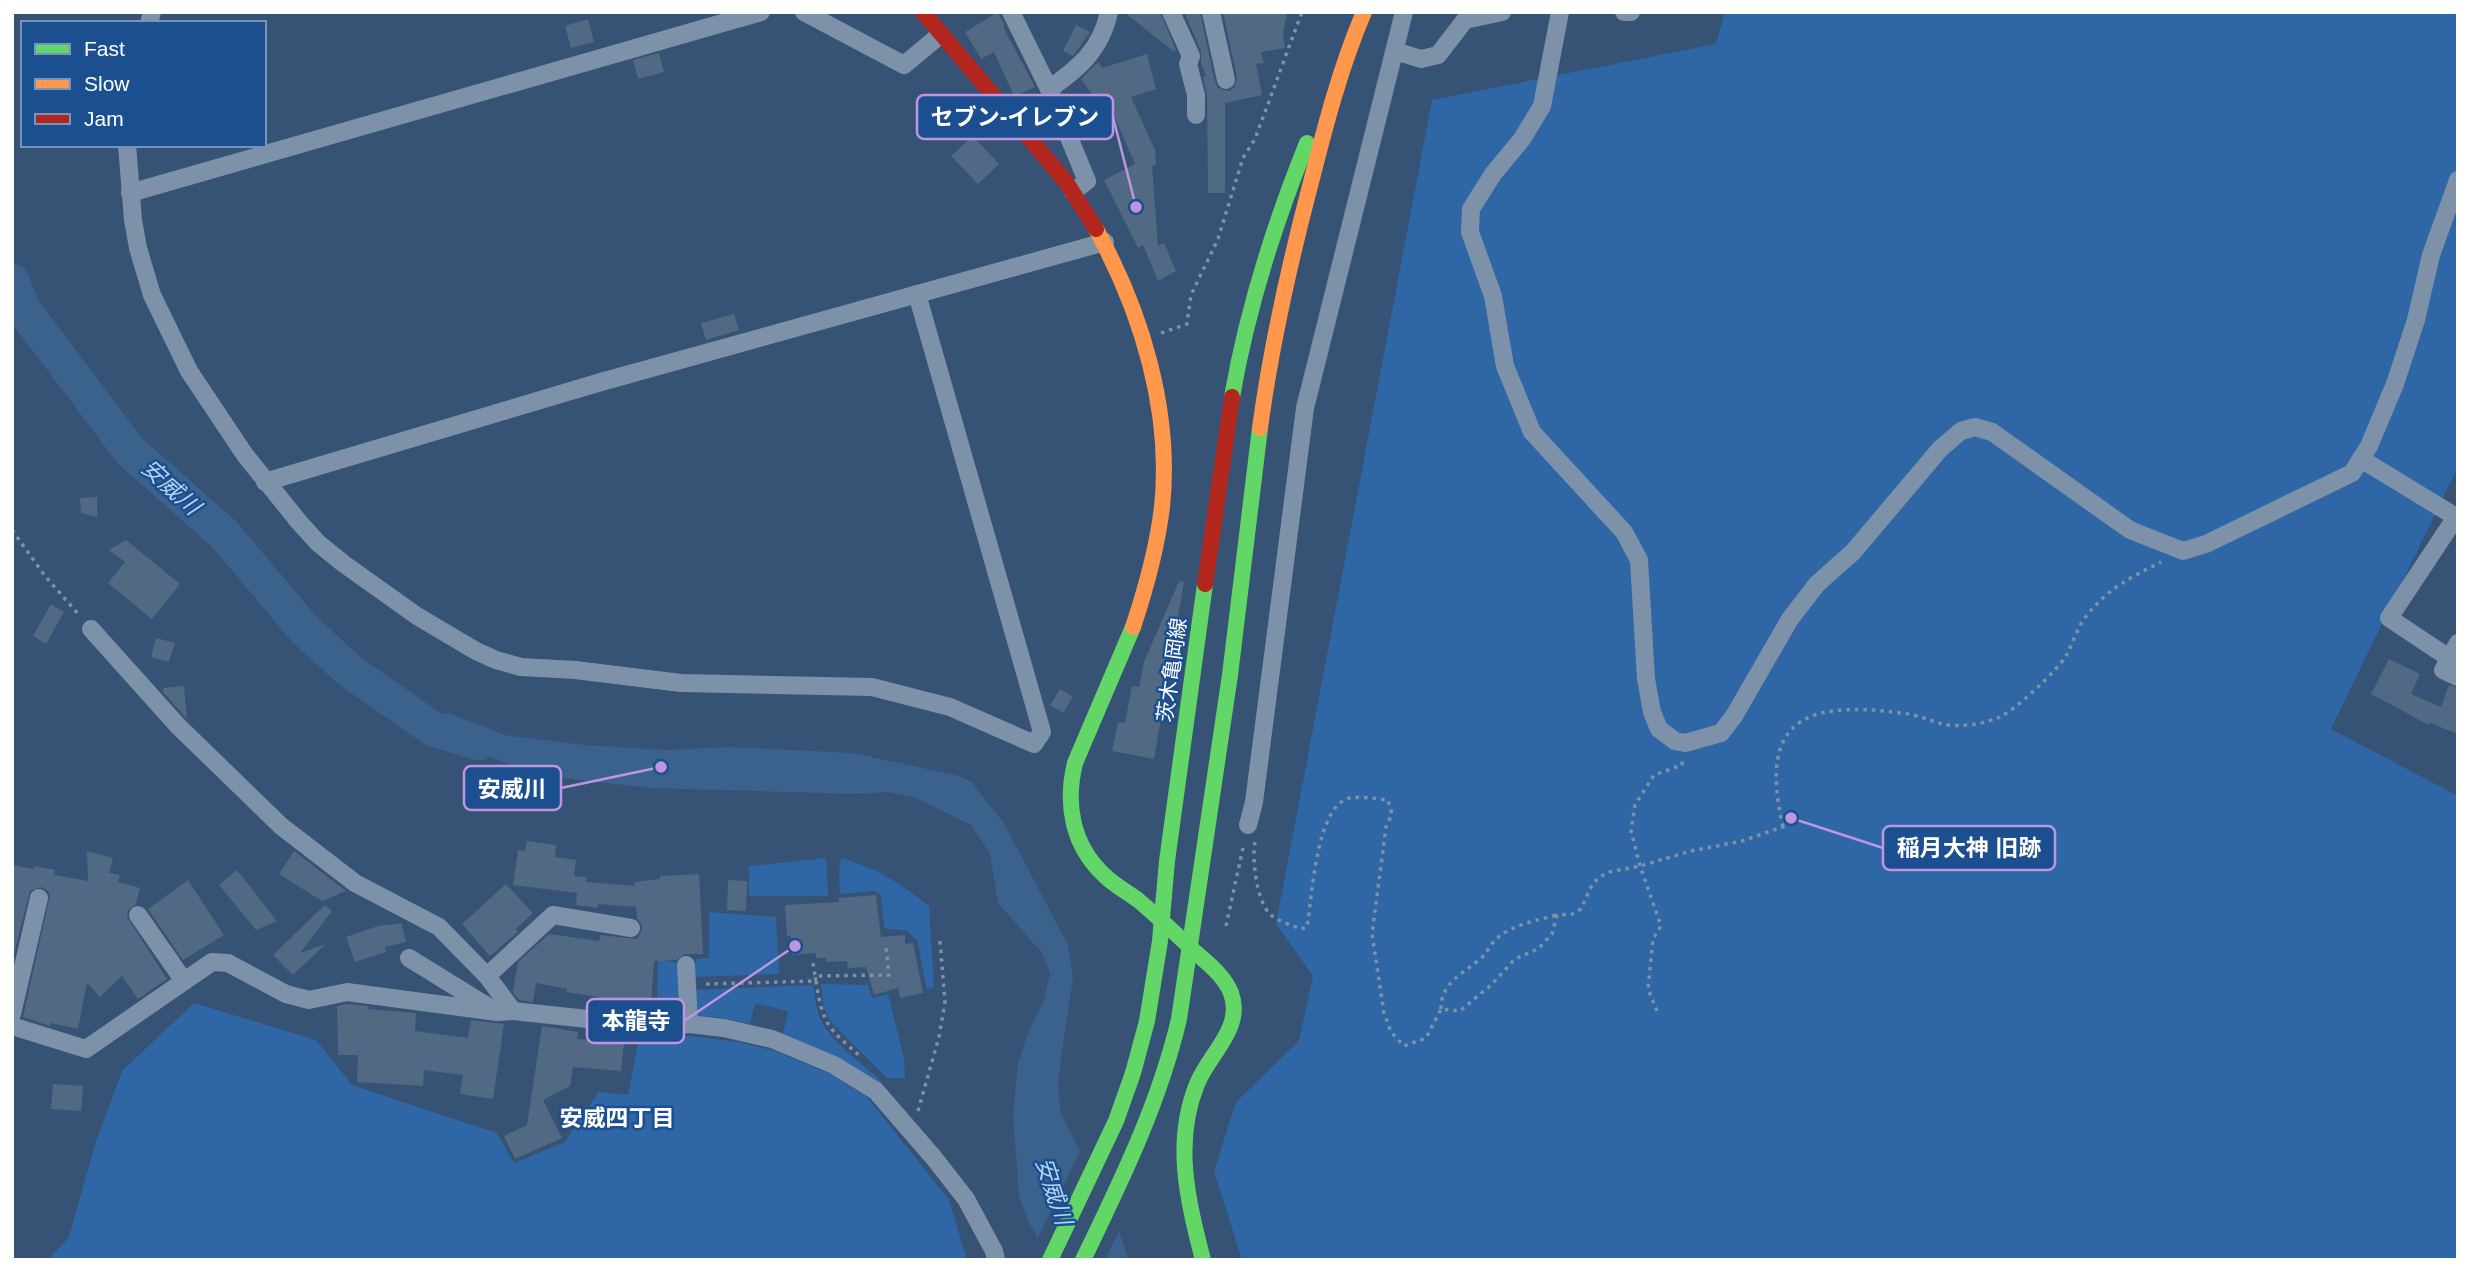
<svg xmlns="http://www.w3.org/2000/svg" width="2470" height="1272" viewBox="0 0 2470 1272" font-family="Helvetica,'Noto Sans JP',sans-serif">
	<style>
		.green { fill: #2f66a5 }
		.water { fill: #3b618d }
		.pier { fill: #365274 }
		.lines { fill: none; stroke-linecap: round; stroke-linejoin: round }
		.river { stroke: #3b618d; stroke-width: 35 }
		.building { fill: #526984 }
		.path { stroke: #7d92a8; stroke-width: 3.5; stroke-dasharray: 3.5 5; stroke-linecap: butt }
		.street { stroke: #7d92a8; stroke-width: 18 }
		.fast { stroke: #63d668; stroke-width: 16 }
		.slow { stroke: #ff974d; stroke-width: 16 }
		.jam { stroke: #b3261e; stroke-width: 16 }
		.labels { text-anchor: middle; stroke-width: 5; stroke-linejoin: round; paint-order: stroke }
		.street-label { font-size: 21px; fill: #fff; stroke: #1b4f8f }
		.water-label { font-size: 23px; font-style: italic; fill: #b5d3f5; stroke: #1b4f8f }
		.neighbourhood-label { font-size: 23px; font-weight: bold; fill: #fff; stroke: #1b4f8f }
		.leader { fill: none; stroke: #bd96df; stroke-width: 2.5 }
		.callout-dot { fill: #bd96df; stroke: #1b4f8f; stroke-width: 2.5 }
		.callout { fill: #1b4f8f; stroke: #bd96df; stroke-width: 2.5 }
		.callout-label { font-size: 23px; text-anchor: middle; font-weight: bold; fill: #fff }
	</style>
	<rect width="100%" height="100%" fill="#365274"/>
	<!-- green -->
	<g class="green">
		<polygon points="1725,12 2458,12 2458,471 2456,471 2331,729 2458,796 2458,1260 1242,1260 1214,1171 1236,1102 1299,1041 1313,976 1276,924 1432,100 1716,44"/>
		<polygon points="826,858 828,896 749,896 749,866"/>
		<path d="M841,858C880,870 897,881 929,906L934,987L927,990L917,940L907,931L884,928L881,895L874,891L840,894L839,872Z"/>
		<polygon points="709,912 776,917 779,974 694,977 696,959 709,958"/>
		<polygon points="658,959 674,962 680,968 686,1016 657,1016"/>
		<polygon points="821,984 868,985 872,998 888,994 904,1058 905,1078 887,1078 830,1021 824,1009"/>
		<path d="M813,985C815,996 816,1008 820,1018C831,1043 862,1063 882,1082L881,1084L835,1058L783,1034L788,1011L755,1003L750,1024L718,1017L693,1016L691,990Z"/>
		<polygon points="194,1003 316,1040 352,1085 497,1133 514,1163 565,1142 599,1092 628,1095 639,1038 691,1036 738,1042 775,1051 833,1075 867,1097 949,1200 967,1260 48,1260 69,1237 95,1144 122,1071"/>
	</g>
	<!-- water -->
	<polygon class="water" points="448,713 505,735 585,745 665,750 731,747 853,753 959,776 971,782 1004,823 1068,945 1073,977 1058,1080 1060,1111 1119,1231 1129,1260 1050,1260 1029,1223 1019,1196 1013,1114 1018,1063 1027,1036 1044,1000 1050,974 1042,953 998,903 990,854 971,825 916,798 888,792 856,794 650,788 544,776 435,738 433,729"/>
	<!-- pier -->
	<polygon class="pier" points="1081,1149 1121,1227 1105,1260 1046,1260 1036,1242"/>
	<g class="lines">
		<!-- river -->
		<polyline class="river" points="12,281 23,309 131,452 224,534 305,630 350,671 433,729 479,743"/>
	</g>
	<!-- building -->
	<g class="building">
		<polygon points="998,12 1005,26 1003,27 1035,87 1014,96 994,52 981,59 965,32"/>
		<polygon points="1124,12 1160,12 1176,50 1173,51"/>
		<polygon points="1184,12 1200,12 1215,82 1218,88 1228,91 1234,88 1237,78 1223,12 1287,12 1283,35 1285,48 1261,52 1264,63 1256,64 1262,95 1225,103 1225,193 1208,193 1207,95 1203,77 1206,76 1201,62 1201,51"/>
		<polygon points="588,19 594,42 571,48 565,26"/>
		<polygon points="1076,25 1090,32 1073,56 1063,51"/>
		<polygon points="659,53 664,72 638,79 633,60"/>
		<polygon points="1147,54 1156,89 1131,97 1155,150 1156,164 1152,166 1158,246 1164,243 1176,271 1158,281 1143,245 1138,248 1104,180 1135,164 1106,97 1098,103 1081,79 1098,62 1102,68"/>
		<polygon points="973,136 999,164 978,184 951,156"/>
		<polygon points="734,314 739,330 706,340 701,323"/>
		<polygon points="97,497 97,517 81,513 80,498"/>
		<polygon points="126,540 180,584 152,619 108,583 125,562 109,550"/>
		<polygon points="1179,581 1184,582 1154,759 1112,751 1118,722 1125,723 1132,686 1139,687 1144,662"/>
		<polygon points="51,604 64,612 46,644 33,636"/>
		<polygon points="156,638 175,643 169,662 151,657"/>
		<polygon points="2389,659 2420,674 2411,694 2441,707 2449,685 2458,688 2458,734 2430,723 2429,725 2371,694"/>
		<polygon points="184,686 187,719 163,692 163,688"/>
		<polygon points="1060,689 1073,697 1063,713 1050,705"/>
		<polygon points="527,841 556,845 555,857 576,860 574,876 586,877 586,882 635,886 634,882 660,879 660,876 699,874 703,954 685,954 676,960 654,961 651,1004 618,1002 618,1005 599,1003 599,997 567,992 567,989 536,983 533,1002 519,1000 513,992 518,962 549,934 599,941 600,935 638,939 642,929 641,923 637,918 636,907 598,904 598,908 576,905 577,893 513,885 518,850 525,851"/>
		<polygon points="87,851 113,858 109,873 120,875 118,882 140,888 136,904 128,910 127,917 167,979 138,999 122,976 100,997 87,983 78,1029 51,1023 50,1026 23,1017 50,895 47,890 41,887 30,891 12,961 12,865 34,869 34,866 55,870 54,875 88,881"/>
		<polygon points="294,851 346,891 322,901 279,874"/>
		<polygon points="237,870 277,921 256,930 219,885"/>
		<polygon points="188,880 224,935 183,960 148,909"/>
		<polygon points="728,880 747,881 746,911 727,910"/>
		<polygon points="506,884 533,913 515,930 519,931 490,956 462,924"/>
		<polygon points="876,895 881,937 905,935 905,944 913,943 923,993 900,998 898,988 874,995 866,967 848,968 847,961 826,962 826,958 816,958 816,953 792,955 791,936 787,936 785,905 839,902 839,898"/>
		<polygon points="325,905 332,911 300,953 326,944 293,975 273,955"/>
		<polygon points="401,923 406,942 385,947 386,952 355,962 346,937 378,926"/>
		<polygon points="347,1004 368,1006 368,1009 416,1013 415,1031 468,1038 471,1020 504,1024 493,1099 460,1094 463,1075 424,1070 423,1086 357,1082 358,1055 338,1055 337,1006"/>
		<polygon points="542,1026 578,1032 577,1039 624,1043 621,1071 573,1067 570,1086 543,1100 562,1138 515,1159 504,1136 527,1125"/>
		<polygon points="53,1084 83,1086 81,1111 51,1109"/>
	</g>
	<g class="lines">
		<!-- path -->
		<g class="path">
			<polyline points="1161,333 1187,324 1191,295 1218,239 1243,158 1255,139 1302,12"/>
			<polyline points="12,530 45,576 80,616"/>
			<path d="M1783,827C1758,720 1804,700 1901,713C1915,714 1929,720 1942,724C1959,728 1984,724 2000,717C2015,710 2057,671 2066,656C2073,643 2078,625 2088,614C2110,587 2130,578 2161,562"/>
			<path d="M1255,842C1252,859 1256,900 1270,914C1277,921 1291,925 1301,929L1307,927C1312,899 1316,804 1350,798C1362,796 1377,799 1388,800L1392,814L1386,827L1372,934L1384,1013L1391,1032L1404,1046L1426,1038L1441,1009L1460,1011L1491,985L1515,959L1538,949L1552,934L1557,915L1572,914L1581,909L1591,887L1598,878L1609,872L1640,866L1691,851L1742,841L1791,824"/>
			<polyline points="1226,926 1244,843"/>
			<polyline points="813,963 815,976"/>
			<path d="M816,981C823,1027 829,1028 862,1058"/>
			<polyline points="706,984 816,981 815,976 889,975 886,947"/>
			<path d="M1441,1009C1441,983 1461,975 1479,960C1486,955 1490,945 1496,939C1512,925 1537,920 1557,915"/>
			<polyline points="1657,1011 1648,989 1653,939 1661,926 1640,866 1631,831 1635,805 1654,775 1682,765 1682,759"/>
			<polyline points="918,1111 939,1037 945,1002 940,941"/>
		</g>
		<!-- street -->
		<g class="street">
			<polyline points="804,12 904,65 940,35"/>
			<polyline points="1011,12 1049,89 1087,181 1073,192"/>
			<polyline points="1171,12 1191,56 1188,64 1196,95 1196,115"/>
			<polyline points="1211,12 1226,80"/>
			<polyline points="1560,12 1542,106 1522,139 1493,174 1471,209 1470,232 1493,296 1505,366 1532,432 1624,532 1639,560 1646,679 1652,712 1659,729 1675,741 1685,743 1721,733 1734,716 1790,619 1817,584 1853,552 1940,449 1961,431 1975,427 1992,432 2130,530 2183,551 2206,544 2352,473 2369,446 2395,384 2416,320 2431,255 2458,180"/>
			<polyline points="1624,12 1631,12"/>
			<polyline points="149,23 152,12"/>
			<polyline points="1395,51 1421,59 1438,55 1465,20 1502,12"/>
			<path d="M1049,89C1078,69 1101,50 1109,12"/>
			<polyline points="127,145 133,220 138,248 152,295 189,371 245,455 299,522 318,543 344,564 417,616 476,651 496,660 521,667 575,670 681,683 872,687 950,707 1034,744 1042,732 917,294"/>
			<polyline points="130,193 761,12"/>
			<polyline points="2361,459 2456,517 2389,618 2449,658"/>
			<polyline points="265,482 601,382 1105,242"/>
			<polyline points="91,629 178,726 281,826 355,883 439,927 487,976 513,1011 653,1026 689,1024 724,1028 772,1039 834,1065 876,1091 934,1158 966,1199 994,1251 996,1260"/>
			<polyline points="2458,643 2443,670 2458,677"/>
			<polyline points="1248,825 1254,802 1305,408 1404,12"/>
			<polyline points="138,915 184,981"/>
			<polyline points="409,958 490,1008"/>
			<polyline points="686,965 689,1024"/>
			<polyline points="487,976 553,915 631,928"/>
			<polyline points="12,1014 39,898"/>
			<polyline points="12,1026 86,1049 212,962 228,963 286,994 309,1000 347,992 497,1012 513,1011"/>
		</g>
		<!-- fast -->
		<g class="fast">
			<path d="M1232,397C1247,310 1274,225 1307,143"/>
			<path d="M1133,627L1075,763C1065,804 1072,845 1104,875C1114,885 1127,892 1138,900C1157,916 1175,933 1193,950C1207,963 1224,975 1231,993C1244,1028 1209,1054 1197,1084C1173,1143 1188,1201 1203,1260"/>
			<polyline points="1050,1260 1116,1121 1133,1073 1147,1021 1160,941 1167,861 1205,584"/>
			<path d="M1083,1260C1121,1181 1159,1104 1179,1019L1230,675L1260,428"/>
		</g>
		<!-- slow -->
		<g class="slow">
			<path d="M1096,229C1142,313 1172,412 1162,507C1157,549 1146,588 1133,627"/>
			<path d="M1260,428C1271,346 1289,266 1310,186C1325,127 1340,68 1364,12"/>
		</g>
		<!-- jam -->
		<g class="jam">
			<polyline points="923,12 1066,182 1096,229"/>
			<polyline points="1205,584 1232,397"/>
		</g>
	</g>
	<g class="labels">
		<!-- street labels -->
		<g class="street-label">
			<text transform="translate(1172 670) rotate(-82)" y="7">茨木亀岡線</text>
		</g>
		<!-- water labels -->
		<g class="water-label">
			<text transform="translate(171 487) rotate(42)" y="8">安威川</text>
			<text transform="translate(1054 1191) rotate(72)" y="8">安威川</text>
		</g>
		<!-- neighbourhood labels -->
		<g class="neighbourhood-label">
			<text x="617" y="1126">安威四丁目</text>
		</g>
	</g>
	<!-- callouts -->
	<path class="leader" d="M1136 207L1113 117M661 767L561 788M1791 818L1883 848M795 946L684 1021"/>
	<g class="callout-dot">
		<circle cx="1136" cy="207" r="7"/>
		<circle cx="661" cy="767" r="7"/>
		<circle cx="1791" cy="818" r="7"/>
		<circle cx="795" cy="946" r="7"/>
	</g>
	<g class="callout">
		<rect x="917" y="95" width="196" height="44" rx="7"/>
		<rect x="464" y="766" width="97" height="44" rx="7"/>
		<rect x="1883" y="826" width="172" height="44" rx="7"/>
		<rect x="587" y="999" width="97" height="44" rx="7"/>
	</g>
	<g class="callout-label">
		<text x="1015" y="125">セブン-イレブン</text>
		<text x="512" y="797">安威川</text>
		<text x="1969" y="856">稲月大神 旧跡</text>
		<text x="636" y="1029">本龍寺</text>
	</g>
	<!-- border -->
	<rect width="2470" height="1272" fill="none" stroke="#ffffff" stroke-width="28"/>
	<!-- legend -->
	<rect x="21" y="21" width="245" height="126" fill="#1b4f8f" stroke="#7695bc" stroke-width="2"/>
	<rect x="35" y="44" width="35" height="10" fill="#63d668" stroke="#7695bc" stroke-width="2"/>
	<text x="84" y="56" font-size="21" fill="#ffffff">Fast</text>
	<rect x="35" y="79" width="35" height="10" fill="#ff974d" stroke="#7695bc" stroke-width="2"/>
	<text x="84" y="91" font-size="21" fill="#ffffff">Slow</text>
	<rect x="35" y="114" width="35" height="10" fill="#b3261e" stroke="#7695bc" stroke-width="2"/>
	<text x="84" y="126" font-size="21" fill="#ffffff">Jam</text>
</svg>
